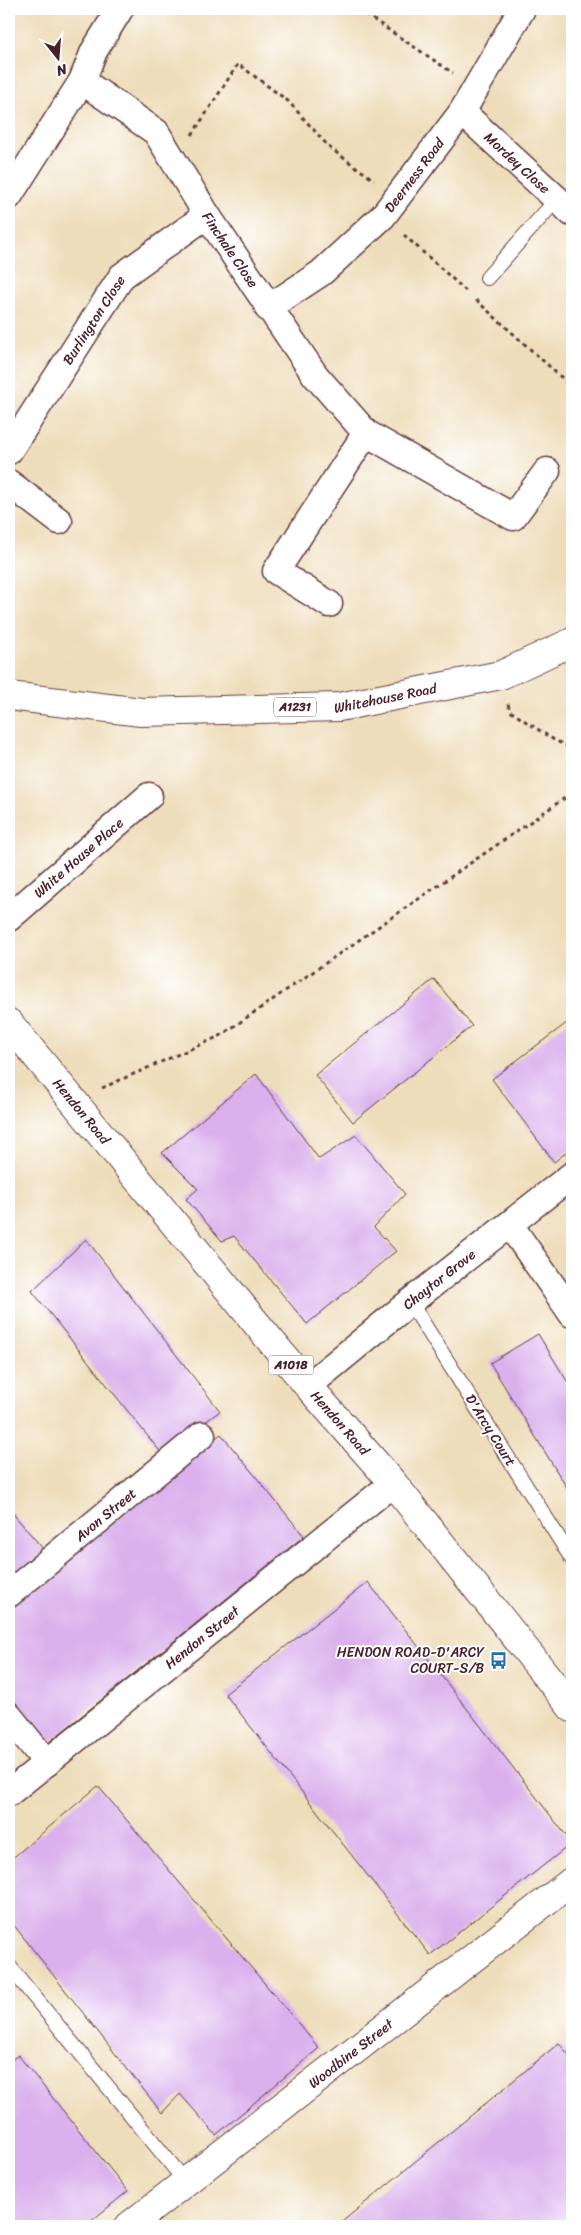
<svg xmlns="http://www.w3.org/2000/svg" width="581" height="2235" viewBox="0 0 581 2235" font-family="Sriracha,sans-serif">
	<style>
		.building { fill: #dab1ed }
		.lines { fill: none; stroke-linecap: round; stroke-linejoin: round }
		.service-casing { stroke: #633c40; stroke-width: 16 }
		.minor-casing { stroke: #633c40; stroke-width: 29 }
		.tertiary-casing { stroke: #633c40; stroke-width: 30 }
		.primary-casing { stroke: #633c40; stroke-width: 30 }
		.trunk-casing { stroke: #633c40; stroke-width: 30 }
		.path { stroke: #633c40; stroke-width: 3; stroke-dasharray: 4 4; stroke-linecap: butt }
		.service { stroke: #fff; stroke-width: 14 }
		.minor { stroke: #fff; stroke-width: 26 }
		.tertiary { stroke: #fff; stroke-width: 28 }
		.primary { stroke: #fff; stroke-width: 28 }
		.trunk { stroke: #fff; stroke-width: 28 }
		.labels { text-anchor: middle; stroke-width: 4; stroke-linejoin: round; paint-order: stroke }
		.shield { fill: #fff; stroke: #80626b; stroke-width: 1 }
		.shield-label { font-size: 12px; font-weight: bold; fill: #4a1f2b }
		.street-label { font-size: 14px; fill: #4a1f2b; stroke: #fff }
		.poi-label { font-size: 14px; fill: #4a1f2b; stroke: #fff; text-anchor: end }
	</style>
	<rect width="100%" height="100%" fill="#fff"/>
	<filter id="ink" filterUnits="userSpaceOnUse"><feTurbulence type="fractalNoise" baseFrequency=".02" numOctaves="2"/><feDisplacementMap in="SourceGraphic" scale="10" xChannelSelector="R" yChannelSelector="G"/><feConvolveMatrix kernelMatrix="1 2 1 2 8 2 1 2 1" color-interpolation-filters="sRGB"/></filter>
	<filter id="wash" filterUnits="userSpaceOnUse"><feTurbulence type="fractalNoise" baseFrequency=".0096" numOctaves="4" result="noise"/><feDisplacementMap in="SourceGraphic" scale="20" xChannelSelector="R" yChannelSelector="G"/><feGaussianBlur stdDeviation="1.12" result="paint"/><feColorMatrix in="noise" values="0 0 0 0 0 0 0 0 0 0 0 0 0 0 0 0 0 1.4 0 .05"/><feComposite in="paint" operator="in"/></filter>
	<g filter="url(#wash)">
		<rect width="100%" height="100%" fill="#eeddba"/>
		<g id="blocks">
			<!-- building -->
			<g class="building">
				<polygon points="434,979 472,1026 353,1122 315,1075"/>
				<polygon points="572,1019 572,1148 554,1162 492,1079"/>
				<polygon points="256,1074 319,1159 356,1135 405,1194 374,1227 396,1251 307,1324 234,1236 222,1241 186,1199 198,1189 162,1153"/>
				<polygon points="86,1239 220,1411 162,1454 32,1291"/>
				<polygon points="538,1334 572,1389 572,1496 490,1363"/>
				<polygon points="221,1434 304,1536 48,1743 9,1694 9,1606"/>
				<polygon points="9,1509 45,1551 9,1581"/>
				<polygon points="368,1582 572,1843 430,1955 225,1694"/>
				<polygon points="98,1786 319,2048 216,2135 180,2094 162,2113 9,1919 9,1897 11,1893 9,1890 9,1861"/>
				<polygon points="559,2043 572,2059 572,2226 337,2226"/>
				<polygon points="18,2055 128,2191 85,2226 9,2226 9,2062"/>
			</g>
		</g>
	</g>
	<g filter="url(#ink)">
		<use href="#blocks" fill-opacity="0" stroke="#633c40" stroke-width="1"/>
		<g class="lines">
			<defs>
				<g id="service">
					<polyline points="487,278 557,199"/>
					<polyline points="410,1302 572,1559"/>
					<polyline points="9,1966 185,2181"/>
				</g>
				<g id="minor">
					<path id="s1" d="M82,81L156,132L207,215L315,375L366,433L513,517L547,471"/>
					<path id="s2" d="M462,112L572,213"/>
					<polyline points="9,196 82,81 94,51 120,9"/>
					<path id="s3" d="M268,308L321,273L383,216L462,112L522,9"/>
					<path id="s4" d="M9,451L122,276L207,215"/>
					<polyline points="9,483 59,521"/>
					<polyline points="329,604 276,571 366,433"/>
					<path id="s5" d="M9,918L149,796"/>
					<polyline points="510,1225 572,1314"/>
					<path id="s6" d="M308,1386L410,1302L572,1175"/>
					<path id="s7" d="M9,1594L202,1435"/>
					<polyline points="9,1716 47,1763"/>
					<path id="s8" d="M9,1793L393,1483"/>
				</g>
				<g id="tertiary">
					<path id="s9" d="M129,2226L572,1881"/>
				</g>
				<g id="primary">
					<path id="s10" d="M9,1023L308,1386L393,1483L572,1708"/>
				</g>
				<g id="trunk">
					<path id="s11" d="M9,696L141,712L339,707L501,675L572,642"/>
				</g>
			</defs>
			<!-- service casing -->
			<use href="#service" class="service-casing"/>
			<!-- minor casing -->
			<use href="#minor" class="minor-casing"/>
			<!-- tertiary casing -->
			<use href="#tertiary" class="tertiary-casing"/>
			<!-- primary casing -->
			<use href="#primary" class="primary-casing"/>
			<!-- trunk casing -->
			<use href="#trunk" class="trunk-casing"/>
			<!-- path -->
			<g class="path">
				<polyline points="361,9 362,12 453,73"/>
				<polyline points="569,9 572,11"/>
				<polyline points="192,135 238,64 288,101 330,148 374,180"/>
				<polyline points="404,235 466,291"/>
				<polyline points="476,300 572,387"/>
				<polyline points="508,704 510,711 554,740 572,748"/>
				<polyline points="102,1088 220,1036 572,793"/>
			</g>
			<!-- service -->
			<use href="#service" class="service"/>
			<!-- minor -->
			<use href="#minor" class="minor"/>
			<!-- tertiary -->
			<use href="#tertiary" class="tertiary"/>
			<!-- primary -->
			<use href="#primary" class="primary"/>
			<!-- trunk -->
			<use href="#trunk" class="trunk"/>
		</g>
	</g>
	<!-- icons -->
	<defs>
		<symbol id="bus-bare" viewBox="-9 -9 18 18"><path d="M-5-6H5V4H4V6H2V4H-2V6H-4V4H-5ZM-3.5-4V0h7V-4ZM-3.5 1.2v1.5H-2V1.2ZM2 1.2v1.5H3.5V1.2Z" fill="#1f6fb2" stroke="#fff" stroke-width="2.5" paint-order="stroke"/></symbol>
	</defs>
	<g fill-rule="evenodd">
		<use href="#bus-bare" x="486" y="1648" width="25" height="25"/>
	</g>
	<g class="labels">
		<!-- shield labels -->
		<g class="shield">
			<rect x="274" y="697.5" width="42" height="19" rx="4"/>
			<rect x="268.5" y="1355.5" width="45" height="19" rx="4"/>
		</g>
		<g class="shield-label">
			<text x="295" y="711">A1231</text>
			<text x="291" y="1369">A1018</text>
		</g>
		<!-- street labels -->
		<g class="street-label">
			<text dy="5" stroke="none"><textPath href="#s2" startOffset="75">Mordey Close</textPath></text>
			<text dy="5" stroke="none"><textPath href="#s3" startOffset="199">Deerness Road</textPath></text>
			<text dy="5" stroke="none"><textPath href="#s1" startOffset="229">Finchale Close</textPath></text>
			<text dy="5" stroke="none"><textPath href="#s4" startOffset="156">Burlington Close</textPath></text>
			<text dy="5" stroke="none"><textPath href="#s11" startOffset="378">Whitehouse Road</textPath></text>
			<text dy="5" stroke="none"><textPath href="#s5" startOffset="92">White House Place</textPath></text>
			<text dy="5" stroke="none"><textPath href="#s10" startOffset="114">Hendon Road</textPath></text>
			<text dy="5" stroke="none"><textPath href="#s6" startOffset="169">Chaytor Grove</textPath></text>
			<text dy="5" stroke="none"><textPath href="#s10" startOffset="519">Hendon Road</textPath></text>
			<text transform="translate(491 1430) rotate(58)" y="5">D'Arcy Court</text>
			<text dy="5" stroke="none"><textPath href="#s7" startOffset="125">Avon Street</textPath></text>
			<text dy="5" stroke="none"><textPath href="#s8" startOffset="248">Hendon Street</textPath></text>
			<text dy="5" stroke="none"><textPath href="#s9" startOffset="281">Woodbine Street</textPath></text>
		</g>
		<!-- poi labels -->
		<g class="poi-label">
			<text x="484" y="1657">HENDON ROAD-D'ARCY<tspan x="484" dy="16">COURT-S/B</tspan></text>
		</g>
	</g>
	<!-- margin -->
	<rect width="581" height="2235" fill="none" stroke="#fff" stroke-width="30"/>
	<!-- north arrow -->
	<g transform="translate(58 58) rotate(163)" stroke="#ffffff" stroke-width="4" paint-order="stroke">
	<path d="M0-4L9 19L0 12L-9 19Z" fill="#4a1f2b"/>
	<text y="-8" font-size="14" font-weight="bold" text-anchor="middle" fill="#4a1f2b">N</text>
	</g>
</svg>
